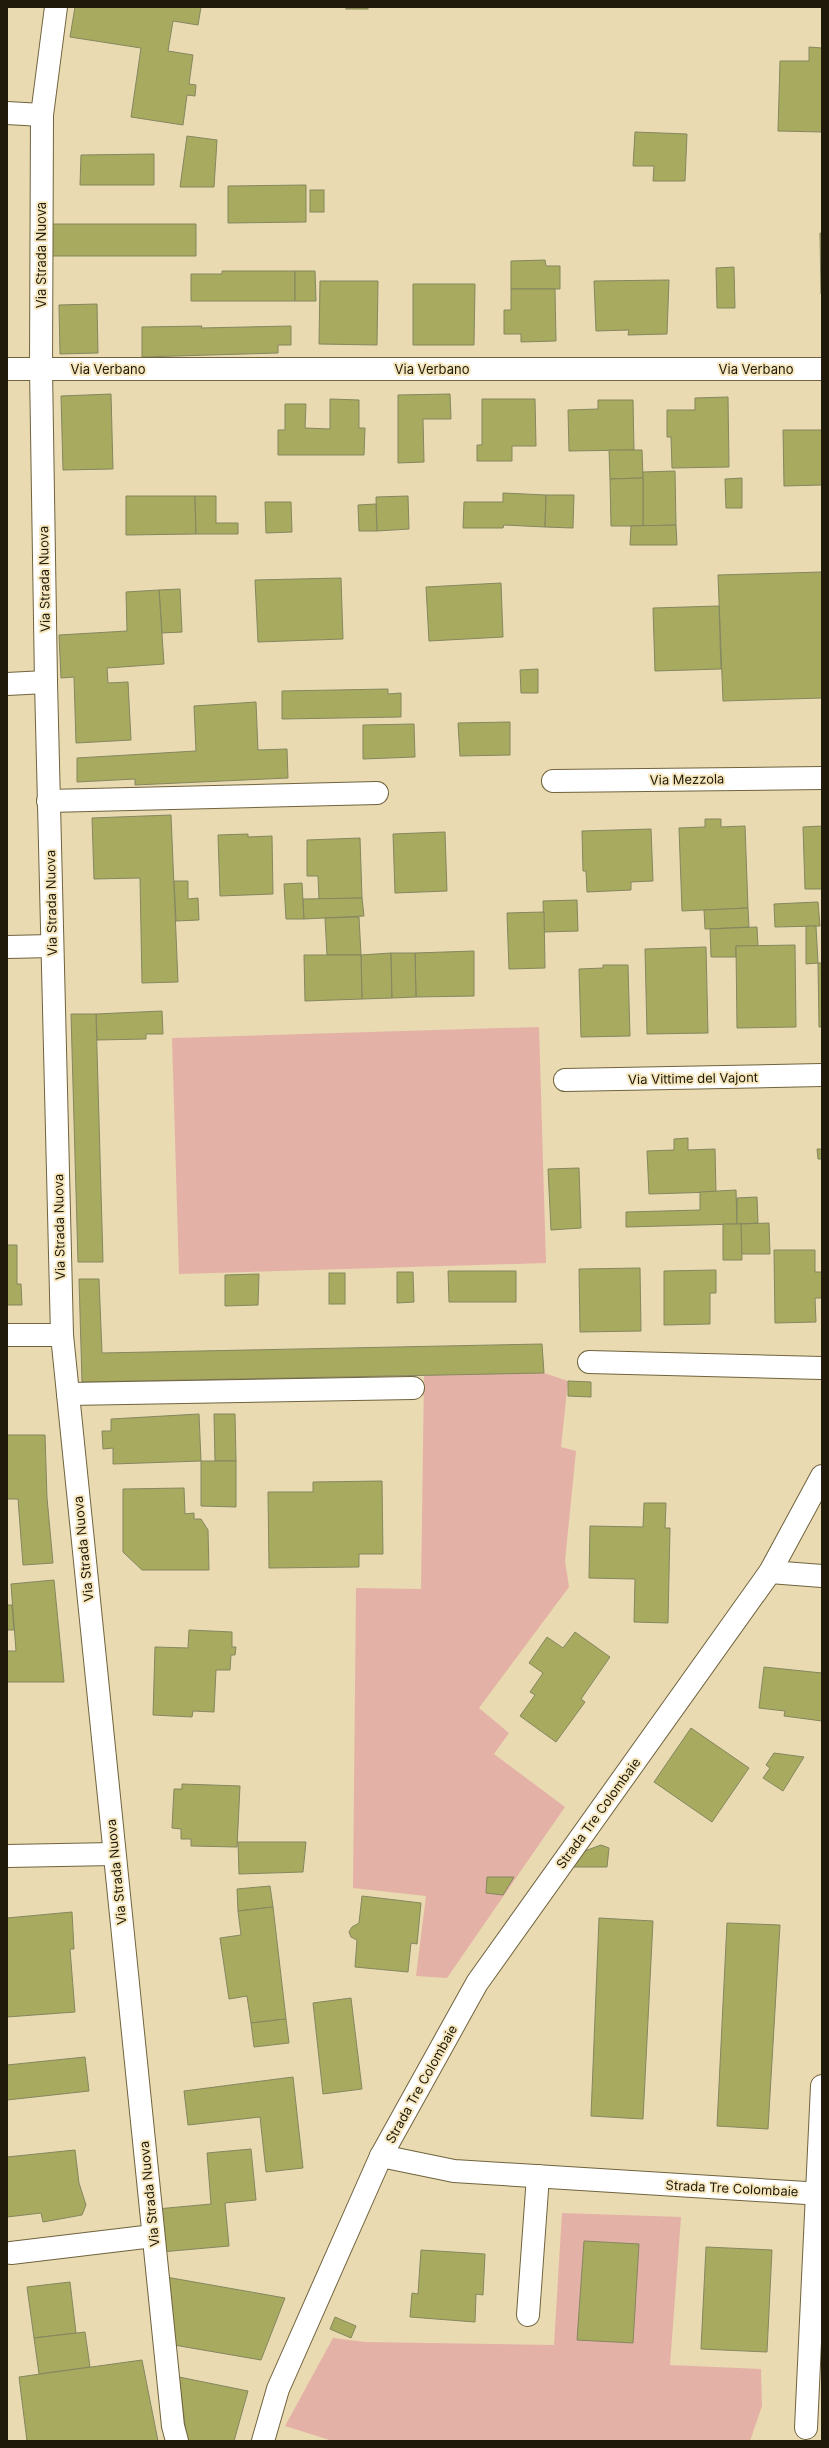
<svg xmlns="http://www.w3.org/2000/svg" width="829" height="2448" viewBox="0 0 829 2448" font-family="Inter,sans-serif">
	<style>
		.green { fill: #e4b1a7 }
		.building { fill: #a7aa5f; stroke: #85875f }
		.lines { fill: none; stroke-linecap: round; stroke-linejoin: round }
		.minor-casing { stroke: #70633e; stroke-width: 24 }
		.minor { stroke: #fff; stroke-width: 22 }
		.labels { text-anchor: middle; stroke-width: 4; stroke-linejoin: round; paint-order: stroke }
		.street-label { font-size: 13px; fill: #1f1a0a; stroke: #f6e7be }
	</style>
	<rect width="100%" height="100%" fill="#e9dab1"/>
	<!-- green -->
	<g class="green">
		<polygon points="539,1027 546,1263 179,1274 172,1038"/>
		<polygon points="544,1373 568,1381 561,1447 576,1451 565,1561 569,1587 479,1708 509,1733 494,1754 565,1807 447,1978 416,1976 426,1896 353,1888 356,1588 421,1589 424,1375"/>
		<polygon points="562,2213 681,2217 670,2365 761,2369 762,2406 750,2441 333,2441 285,2426 333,2338 365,2342 554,2345"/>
	</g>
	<!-- building -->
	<g class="building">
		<polygon points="75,7 201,7 198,25 173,21 168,51 193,55 189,84 196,85 195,96 187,95 183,125 131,117 141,48 70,37"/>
		<rect x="346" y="7" width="22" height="2"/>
		<polygon points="809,47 822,48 822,132 778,131 780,61 809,61"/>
		<polygon points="635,132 687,134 685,181 653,181 654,166 633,166"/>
		<polygon points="187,136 217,140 214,187 180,187"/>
		<polygon points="154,154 154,185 80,185 81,155"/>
		<polygon points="306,185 306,222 228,223 228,186"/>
		<rect x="310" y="190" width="14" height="22"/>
		<polygon points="50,224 196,224 196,256 45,256"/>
		<polygon points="820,233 822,233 822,294 821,294"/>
		<polygon points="545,260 546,266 560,266 560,289 511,289 511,261"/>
		<polygon points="734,267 735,308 717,308 716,268"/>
		<polygon points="222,271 295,271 295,301 191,301 191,274 222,274"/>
		<polygon points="295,271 315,271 316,301 295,301"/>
		<polygon points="669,280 667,334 628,335 629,330 596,331 594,281"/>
		<polygon points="320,281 378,281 377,345 319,344"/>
		<polygon points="413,284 475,284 474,345 413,345"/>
		<polygon points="511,289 555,289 556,341 521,342 521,334 504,334 504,310 511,310"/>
		<polygon points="97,304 98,353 60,354 59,305"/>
		<polygon points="202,326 201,328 291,326 291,345 278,345 278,353 142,357 142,327"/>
		<polygon points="111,394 113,469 63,470 61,396"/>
		<polygon points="450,394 451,419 423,419 424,462 398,463 398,395"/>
		<polygon points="728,397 729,467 672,468 671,437 667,437 667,410 695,410 695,398"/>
		<polygon points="330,399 359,400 359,428 365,428 364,455 278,455 278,430 285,430 285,404 306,404 305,428 330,429"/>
		<polygon points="482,399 535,399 536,446 512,446 512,461 477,461 477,445 482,445"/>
		<polygon points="598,400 633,400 634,450 569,451 568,410 598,409"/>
		<polygon points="783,430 822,430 822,485 784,486"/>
		<polygon points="609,450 642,450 643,478 610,479"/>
		<polygon points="675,471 676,525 643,526 643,472"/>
		<polygon points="643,478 643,526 611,526 610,479"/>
		<polygon points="742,478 742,508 726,508 725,479"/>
		<polygon points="503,493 546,495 545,527 504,525 503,528 463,528 464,502 503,502"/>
		<polygon points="546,495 574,495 573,528 545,527"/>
		<polygon points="126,496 195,496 196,534 126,535"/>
		<polygon points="195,496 216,496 216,523 238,523 238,534 196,534"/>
		<polygon points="408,496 409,529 377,531 376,497"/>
		<polygon points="265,502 291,502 292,532 266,533"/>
		<polygon points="376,504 377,531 359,531 358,505"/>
		<polygon points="676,525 677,545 630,545 631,526"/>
		<polygon points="822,572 822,698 723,701 718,575"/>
		<polygon points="341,578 343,639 258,642 255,580"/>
		<polygon points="501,583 503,637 429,641 426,587"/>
		<polygon points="180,589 182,632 162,633 159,590"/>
		<polygon points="159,590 164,664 107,668 108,683 128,682 131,740 76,743 74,677 61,678 59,635 127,631 126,592"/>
		<polygon points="719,606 721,669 655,671 653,608"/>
		<polygon points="538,669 538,693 521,693 520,670"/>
		<polygon points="388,689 388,694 401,693 401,717 282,719 282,691"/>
		<polygon points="256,702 258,750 287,749 288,778 135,785 135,779 77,782 77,758 196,751 194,706"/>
		<polygon points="510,722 510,755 460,756 458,723"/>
		<polygon points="414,724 415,757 363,759 363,725"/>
		<polygon points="171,815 178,982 142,983 140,878 94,879 92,818"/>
		<polygon points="705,819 721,819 721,827 745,826 748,908 682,911 679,828 705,827"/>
		<polygon points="822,826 822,889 805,889 803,827"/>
		<polygon points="651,829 653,881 631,882 631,890 587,892 586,871 583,871 582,831"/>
		<polygon points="445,832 447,891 395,893 393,834"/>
		<polygon points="248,834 248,837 272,836 273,894 220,896 218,835"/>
		<polygon points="360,838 362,898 319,899 318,876 307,876 307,840"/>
		<polygon points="174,881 188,881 188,899 198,898 199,920 176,921"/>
		<polygon points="302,883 304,919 286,919 284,884"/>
		<polygon points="362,898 364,916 304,919 303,899"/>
		<polygon points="577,900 578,931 544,932 543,901"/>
		<polygon points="818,902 820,926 775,927 774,904"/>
		<polygon points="748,908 749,927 705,929 704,910"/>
		<polygon points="544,912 545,968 509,969 507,913"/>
		<polygon points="359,917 361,955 327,955 325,918"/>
		<polygon points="806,926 816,926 818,963 806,964"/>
		<polygon points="757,927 758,946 736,946 736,957 711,957 710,929"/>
		<polygon points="795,945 796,1027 737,1028 736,946"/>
		<polygon points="706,947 708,1033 647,1034 645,949"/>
		<polygon points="474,951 474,996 416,997 415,953"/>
		<polygon points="391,953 392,998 362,999 361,955"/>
		<polygon points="391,953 415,953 416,997 392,998"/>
		<polygon points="304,955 361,955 362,999 305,1001"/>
		<polygon points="818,963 822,963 822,1027 819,1027"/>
		<polygon points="603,965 628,965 630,1036 581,1037 579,969 603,968"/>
		<polygon points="162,1011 163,1034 146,1034 146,1039 97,1040 96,1014"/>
		<polygon points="71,1014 96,1014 103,1262 78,1262"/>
		<polygon points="688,1138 688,1150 715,1149 716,1192 649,1194 647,1151 674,1150 674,1139"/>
		<polygon points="817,1149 822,1149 822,1159 818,1159"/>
		<polygon points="579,1168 581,1228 551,1230 548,1169"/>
		<polygon points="736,1190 737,1224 626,1227 626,1212 700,1210 700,1192"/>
		<polygon points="757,1197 758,1223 737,1224 737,1198"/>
		<polygon points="769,1223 770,1254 741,1254 741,1224"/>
		<polygon points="723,1224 741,1224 742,1260 723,1260"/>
		<polygon points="7,1245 17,1245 17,1284 21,1284 22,1305 7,1305"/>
		<polygon points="774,1250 815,1250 815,1272 822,1272 822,1298 815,1298 816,1322 775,1323"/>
		<polygon points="640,1268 641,1331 580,1332 579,1269"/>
		<polygon points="716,1270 716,1293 710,1293 710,1324 664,1325 664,1271"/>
		<polygon points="448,1271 516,1271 516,1302 449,1302"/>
		<polygon points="397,1272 413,1272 414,1302 397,1303"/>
		<rect x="329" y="1273" width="16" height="31"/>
		<polygon points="259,1274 258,1305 225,1306 225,1275"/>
		<polygon points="79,1279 99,1279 102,1353 542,1344 544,1373 82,1382"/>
		<polygon points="568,1381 591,1382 591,1397 568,1396"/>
		<polygon points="199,1414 201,1461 113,1464 113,1448 103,1449 102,1431 111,1431 111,1419"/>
		<polygon points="214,1414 235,1414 236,1461 215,1461"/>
		<polygon points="7,1435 45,1435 47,1498 53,1563 23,1565 18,1499 7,1499"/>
		<polygon points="201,1461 236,1461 236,1507 201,1506"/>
		<polygon points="382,1481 383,1554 359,1554 359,1567 269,1568 268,1492 313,1492 313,1482"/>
		<polygon points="184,1488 185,1514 194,1513 194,1519 201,1519 208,1530 209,1570 142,1570 123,1552 123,1489"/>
		<polygon points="644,1503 666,1503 665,1528 670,1528 668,1623 634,1622 635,1579 589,1578 590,1526 643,1527"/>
		<polygon points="54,1580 64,1682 7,1682 7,1651 16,1651 11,1584"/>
		<polygon points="7,1605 12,1605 14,1630 7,1630"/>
		<polygon points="189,1630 232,1632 232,1647 236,1647 235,1655 231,1655 230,1670 216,1670 214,1712 193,1711 192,1717 153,1715 155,1647 188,1648"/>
		<polygon points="575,1632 610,1657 581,1699 585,1702 556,1742 520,1716 535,1695 530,1692 543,1673 529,1663 547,1637 563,1648"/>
		<polygon points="764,1667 822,1673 822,1721 784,1716 785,1711 759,1708"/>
		<polygon points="691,1728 749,1768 712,1822 654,1782"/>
		<polygon points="774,1753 804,1757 783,1791 763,1778 770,1768 766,1765"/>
		<polygon points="182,1784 240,1786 237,1847 191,1846 191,1839 181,1839 181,1829 172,1828 174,1789 182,1789"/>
		<polygon points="238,1842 306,1842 303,1872 239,1874"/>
		<polygon points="601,1845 609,1848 607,1867 568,1867 574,1855"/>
		<polygon points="487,1877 514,1877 503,1895 486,1893"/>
		<polygon points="270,1886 273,1907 238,1911 237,1889"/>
		<polygon points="362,1896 421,1903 417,1944 411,1943 408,1972 355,1967 357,1940 351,1937 349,1932 352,1927 359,1923"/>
		<polygon points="273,1907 286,2019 251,2023 247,1996 229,1999 220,1938 241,1935 238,1911"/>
		<polygon points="72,1912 74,1949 70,1949 75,2012 7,2017 7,1918"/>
		<polygon points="599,1918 653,1921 643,2119 591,2116"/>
		<polygon points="727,1923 780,1925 768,2129 717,2126"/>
		<polygon points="351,1998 362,2089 323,2094 313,2003"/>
		<polygon points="286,2019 289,2043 254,2047 251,2023"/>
		<polygon points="85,2057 89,2091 7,2100 7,2065"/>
		<polygon points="293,2077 303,2168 266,2172 260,2117 188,2125 184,2091"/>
		<polygon points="251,2149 256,2200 225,2203 229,2246 161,2252 157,2209 211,2204 207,2153"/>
		<polygon points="75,2150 79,2183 86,2205 82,2215 43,2222 41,2213 7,2217 7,2157"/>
		<polygon points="584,2241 639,2244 633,2343 577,2340"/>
		<polygon points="706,2247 772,2250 767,2352 701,2349"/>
		<polygon points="421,2250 485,2254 483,2295 476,2294 475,2322 410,2317 412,2293 418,2294"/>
		<polygon points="166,2277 285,2298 261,2360 174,2345"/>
		<polygon points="70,2282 76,2333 34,2338 27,2287"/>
		<polygon points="335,2317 356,2326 351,2338 330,2329"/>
		<polygon points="85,2332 90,2367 39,2374 34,2338"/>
		<polygon points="142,2360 158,2441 27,2441 19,2377"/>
		<polygon points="179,2377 248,2391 234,2441 187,2441"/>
	</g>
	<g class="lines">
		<defs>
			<g id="minor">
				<polyline points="56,7 42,115 41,369 46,682 62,1335 173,2426 177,2441"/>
				<polyline points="7,113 42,115"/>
				<polyline points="7,369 822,369"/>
				<polyline points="7,684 46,682"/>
				<polyline points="553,781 822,778"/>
				<polyline points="48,801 377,793"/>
				<polyline points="7,947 52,946"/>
				<polyline points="565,1080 822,1075"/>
				<polyline points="7,1335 62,1335"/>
				<polyline points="589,1362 822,1368"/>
				<polyline points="68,1394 413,1388"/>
				<polyline points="770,1572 822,1576"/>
				<polyline points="7,1856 114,1854"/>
				<polyline points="381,2156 454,2171 822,2194"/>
				<polyline points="11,2253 153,2236"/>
				<polyline points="528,2315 538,2176"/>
				<polyline points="806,2428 822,2086"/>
				<polyline points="263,2441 278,2389 381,2156 477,1983 770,1572 822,1476"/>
			</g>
		</defs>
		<!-- minor casing -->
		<use href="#minor" class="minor-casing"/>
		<!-- minor -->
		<use href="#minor" class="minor"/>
	</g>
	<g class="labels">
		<!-- street labels -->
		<g class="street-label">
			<text transform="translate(41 255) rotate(-90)" y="5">Via Strada Nuova</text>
			<text x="108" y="374">Via Verbano</text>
			<text x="432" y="374">Via Verbano</text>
			<text x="756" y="374">Via Verbano</text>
			<text transform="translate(44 579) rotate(-91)" y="5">Via Strada Nuova</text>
			<text transform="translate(687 779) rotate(-1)" y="5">Via Mezzola</text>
			<text transform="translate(51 903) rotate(-91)" y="5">Via Strada Nuova</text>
			<text transform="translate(693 1078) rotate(-1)" y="5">Via Vittime del Vajont</text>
			<text transform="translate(59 1227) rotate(-91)" y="5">Via Strada Nuova</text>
			<text transform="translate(83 1549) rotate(-96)" y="5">Via Strada Nuova</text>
			<text transform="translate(598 1813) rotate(-54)" y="5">Strada Tre Colombaie</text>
			<text transform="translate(116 1872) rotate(-96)" y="5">Via Strada Nuova</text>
			<text transform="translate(421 2084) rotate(-61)" y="5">Strada Tre Colombaie</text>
			<text transform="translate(732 2188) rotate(3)" y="5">Strada Tre Colombaie</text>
			<text transform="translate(149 2194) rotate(-96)" y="5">Via Strada Nuova</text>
		</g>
	</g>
	<!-- border -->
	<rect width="829" height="2448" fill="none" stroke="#1f1a0a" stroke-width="16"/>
</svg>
